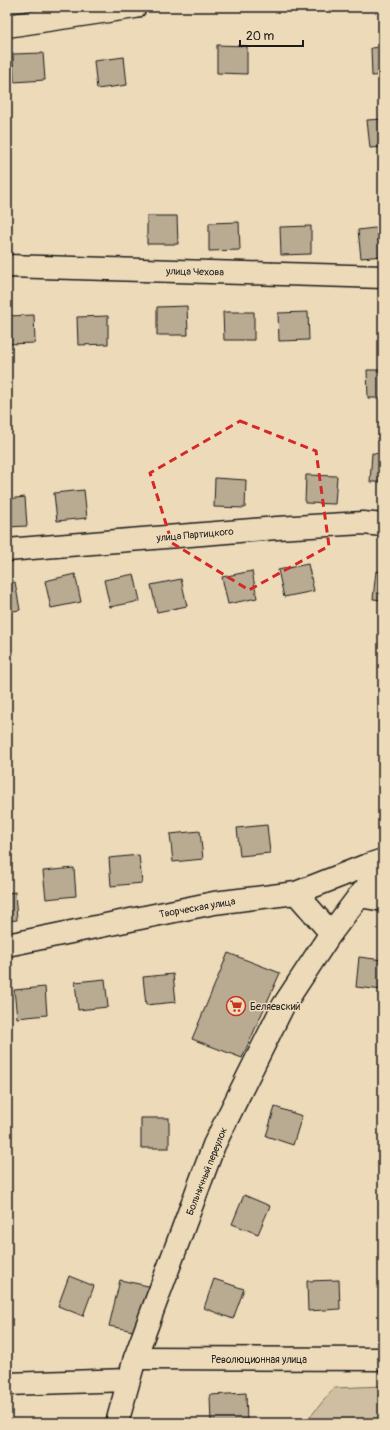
<svg xmlns="http://www.w3.org/2000/svg" width="390" height="1430" viewBox="0 0 390 1430" font-family="Pangolin,sans-serif">
	<style>
		.green { fill: #cfbea1; stroke: #766d5e }
		.building { fill: #b9ab92; stroke: #1c1c1c }
		.lines { fill: none; stroke-linecap: round; stroke-linejoin: round }
		.street-casing { stroke: #1c1c1c; stroke-width: 25 }
		.secondary-casing { stroke: #1c1c1c; stroke-width: 25 }
		.street { stroke: #eddab8; stroke-width: 22 }
		.secondary { stroke: #eddab8; stroke-width: 22 }
		.marked { fill: none; stroke: #d62828; stroke-width: 3; stroke-dasharray: 8 5; stroke-linejoin: round }
		.labels { text-anchor: middle; stroke-width: 3; stroke-linejoin: round; paint-order: stroke }
		.street-label { font-size: 10px; fill: #1c1c1c; stroke: #eddab8 }
		.poi-label { font-size: 10px; fill: #1c1c1c; stroke: #eddab8; text-anchor: start }
	</style>
	<rect width="100%" height="100%" fill="#eddab8"/>
	<filter id="ink" filterUnits="userSpaceOnUse"><feTurbulence type="fractalNoise" baseFrequency=".025" numOctaves="2"/><feDisplacementMap in="SourceGraphic" scale="8" xChannelSelector="R" yChannelSelector="G"/><feConvolveMatrix kernelMatrix="1 2 1 2 8 2 1 2 1" color-interpolation-filters="sRGB"/></filter>
	<g filter="url(#ink)">
		<!-- green -->
		<polygon class="green" points="383,1386 383,1423 305,1423 334,1388"/>
		<!-- building -->
		<g class="building">
			<polygon points="217,45 247,46 247,74 217,73"/>
			<polygon points="383,47 383,75 372,76 371,48"/>
			<polygon points="43,53 45,80 14,82 13,54"/>
			<polygon points="124,57 127,85 97,89 94,61"/>
			<polygon points="383,119 383,147 370,148 367,120"/>
			<polygon points="147,216 177,216 178,244 147,244"/>
			<polygon points="239,222 240,250 209,251 209,223"/>
			<polygon points="311,226 311,254 281,255 280,227"/>
			<polygon points="383,227 383,256 361,258 358,230"/>
			<polygon points="187,306 188,335 157,335 157,307"/>
			<polygon points="223,312 254,312 254,340 224,340"/>
			<polygon points="308,312 309,340 279,341 278,313"/>
			<polygon points="34,315 35,343 7,344 7,316"/>
			<polygon points="108,316 108,344 78,345 77,317"/>
			<polygon points="367,370 383,370 383,398 368,398"/>
			<polygon points="372,453 383,454 383,482 370,482"/>
			<polygon points="306,475 337,476 335,504 305,503"/>
			<polygon points="215,478 246,480 245,508 214,507"/>
			<polygon points="84,490 87,518 57,521 54,493"/>
			<polygon points="25,497 27,526 7,527 7,499"/>
			<polygon points="308,564 314,591 284,597 278,570"/>
			<polygon points="252,571 257,598 228,604 222,577"/>
			<polygon points="376,571 383,572 383,600 373,599"/>
			<polygon points="75,574 81,602 51,608 45,581"/>
			<polygon points="134,574 140,601 110,607 104,580"/>
			<polygon points="181,579 187,606 157,612 151,585"/>
			<polygon points="15,582 20,610 7,612 7,584"/>
			<polygon points="267,825 270,853 240,856 237,828"/>
			<polygon points="200,831 203,859 173,862 170,834"/>
			<polygon points="139,855 142,883 111,886 109,858"/>
			<polygon points="74,868 76,896 46,899 43,871"/>
			<polygon points="15,892 17,920 7,921 7,893"/>
			<polygon points="228,953 280,973 242,1058 192,1039"/>
			<polygon points="359,957 383,960 383,990 356,987"/>
			<polygon points="173,974 176,1002 146,1005 143,977"/>
			<polygon points="105,979 108,1007 78,1010 75,982"/>
			<polygon points="45,987 47,1015 17,1018 14,990"/>
			<polygon points="275,1107 302,1116 293,1145 266,1136"/>
			<rect x="141" y="1118" width="28" height="30"/>
			<polygon points="244,1195 270,1206 258,1234 232,1224"/>
			<polygon points="69,1276 94,1286 83,1316 58,1306"/>
			<polygon points="214,1279 244,1289 233,1319 204,1308"/>
			<polygon points="120,1280 153,1287 143,1333 109,1326"/>
			<polygon points="339,1280 340,1309 308,1311 307,1281"/>
			<polygon points="246,1393 247,1423 211,1423 210,1395"/>
		</g>
		<g class="lines">
			<defs>
				<g id="street">
					<polyline points="7,266 383,277"/>
					<polyline points="7,550 277,528 363,523 383,525"/>
					<polyline points="296,893 331,933"/>
					<polyline points="359,896 383,900"/>
					<polyline points="7,945 214,903 296,893 365,866 383,860"/>
					<polyline points="135,1358 383,1359"/>
				</g>
				<g id="secondary">
					<polyline points="7,26 135,7"/>
					<polyline points="7,1384 128,1380"/>
					<polyline points="117,1423 135,1358 214,1145 283,1006 331,933 359,896 383,869"/>
				</g>
			</defs>
			<!-- street casing -->
			<use href="#street" class="street-casing"/>
			<!-- secondary casing -->
			<use href="#secondary" class="secondary-casing"/>
			<!-- street -->
			<use href="#street" class="street"/>
			<!-- secondary -->
			<use href="#secondary" class="secondary"/>
		</g>
	</g>
	<!-- marked area -->
	<path class="marked" d="M240,421L316,451L329,546L249,590L172,543L150,473Z"/>
	<!-- icons -->
	<defs>
		<symbol id="supermarket-ring" viewBox="-11 -11 22 22"><circle r="9.5" fill="#eddab8" stroke="#c8321e" stroke-width="1.5"/><path d="M-6-5.5h2.5l.6 2H6L4.5 2H-2.5L-4.4-4H-6ZM-1.5 3.2a1.3 1.3 0 1 0 .1 0ZM3 3.2a1.3 1.3 0 1 0 .1 0Z" fill="#c8321e"/></symbol>
	</defs>
	<g fill-rule="evenodd">
		<use href="#supermarket-ring" x="225" y="995" width="22" height="22"/>
	</g>
	<g class="labels">
		<!-- street labels -->
		<g class="street-label">
			<text transform="translate(195 271) rotate(1)" y="4">улица Чехова</text>
			<text transform="translate(195 534) rotate(-5)" y="4">улица Партицкого</text>
			<text transform="translate(197 907) rotate(-10)" y="4">Творческая улица</text>
			<text transform="translate(206 1171) rotate(-68)" y="4">Больничный переулок</text>
			<text x="259" y="1363">Революционная улица</text>
		</g>
		<!-- poi labels -->
		<g class="poi-label">
			<text x="250" y="1010">Беляевский</text>
		</g>
	</g>
	<!-- margin -->
	<rect width="390" height="1430" fill="none" stroke="#eddab8" stroke-width="24"/>
	<rect x="12" y="12" width="366" height="1406" fill="none" stroke="#1c1c1c" stroke-width="1.5" filter="url(#ink)"/>
	<!-- scale -->
	<path d="M240 40v6h63v-6" fill="none" stroke="#1c1c1c" stroke-width="2"/>
	<text x="246" y="40" font-size="12" fill="#1c1c1c" stroke="#eddab8" stroke-width="3" paint-order="stroke">20 m</text>
</svg>
